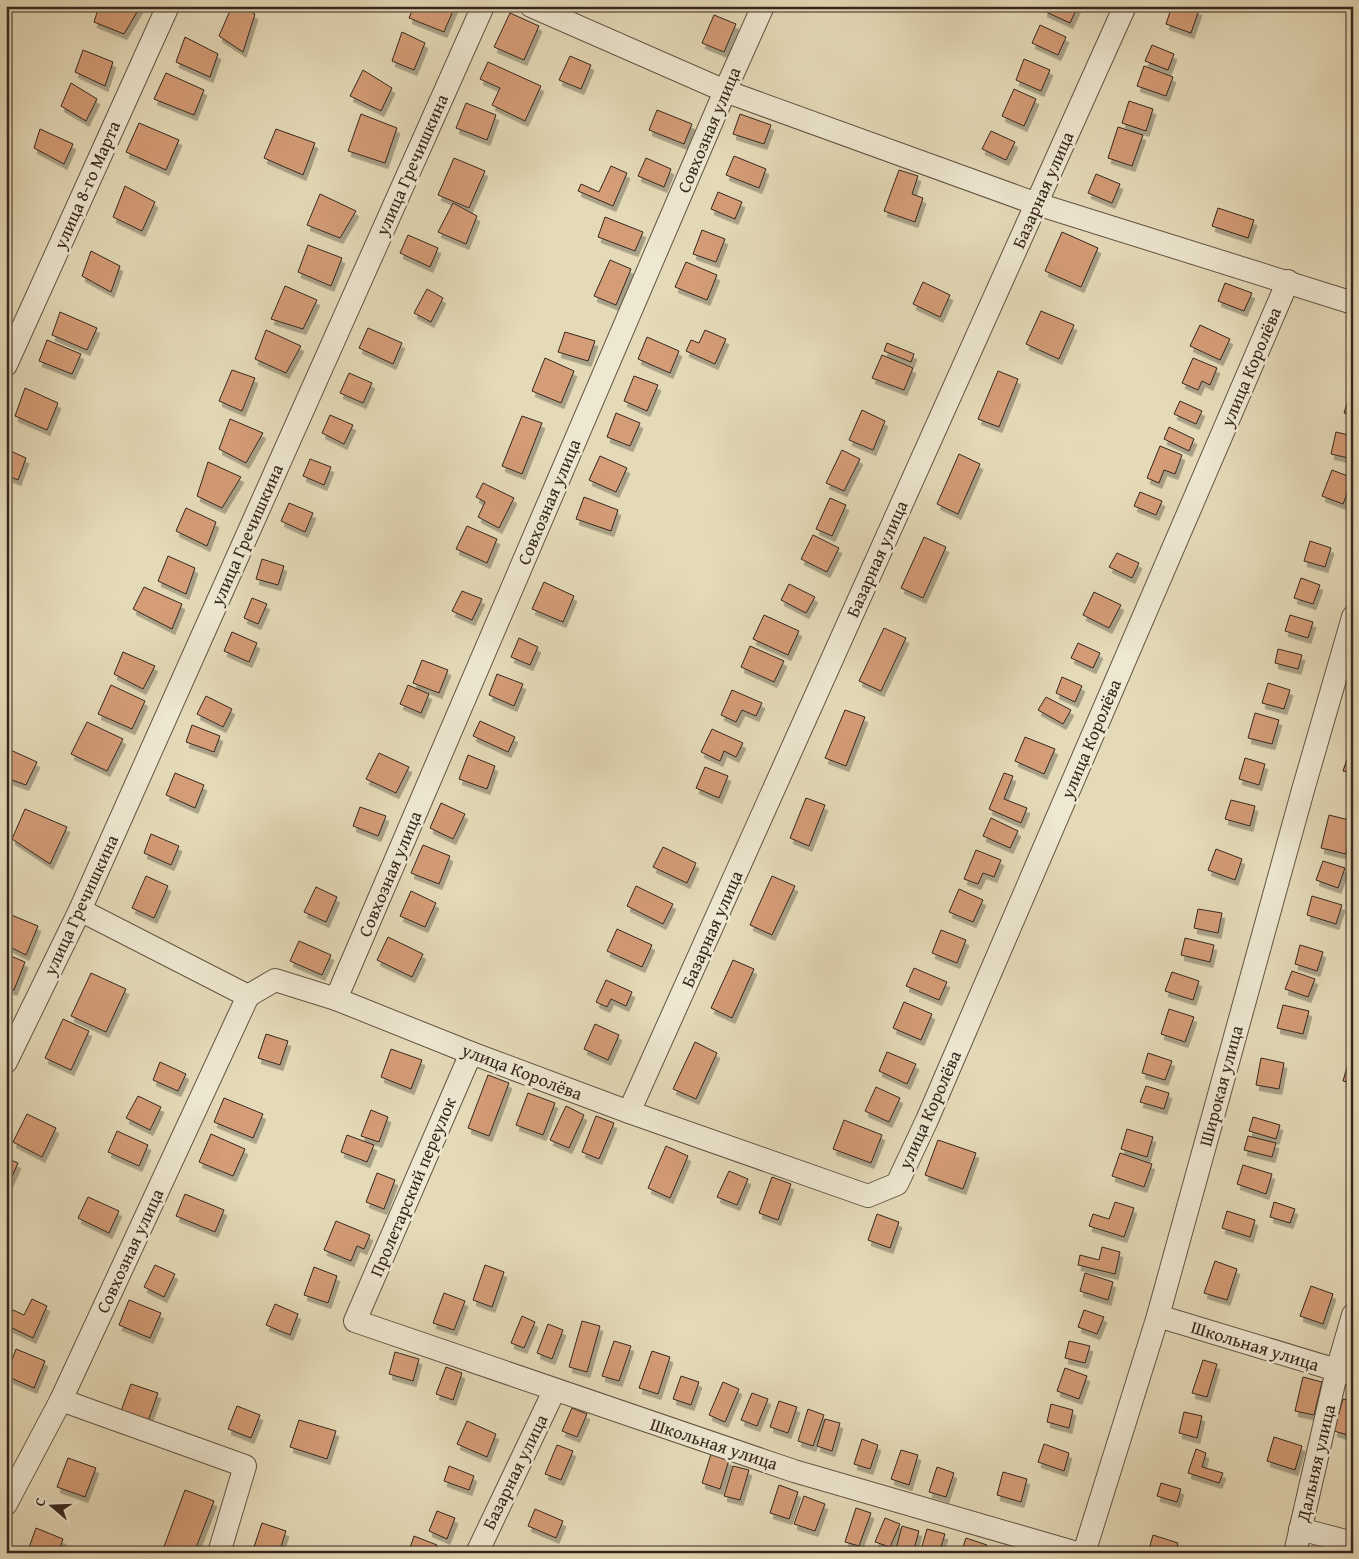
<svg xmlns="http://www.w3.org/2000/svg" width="1359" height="1559" viewBox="0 0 1359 1559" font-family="'Gentium Book Plus',serif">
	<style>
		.building { fill: #d49c77; stroke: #36271e; filter: url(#shadow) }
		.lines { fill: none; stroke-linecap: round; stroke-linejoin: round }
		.minor-casing { stroke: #625444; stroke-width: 24 }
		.minor { stroke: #eee7d1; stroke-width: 22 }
		.labels { text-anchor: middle; stroke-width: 5; stroke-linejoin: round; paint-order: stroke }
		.street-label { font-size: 18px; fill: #36271e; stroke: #eee7d1 }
	</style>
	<defs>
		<filter id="shadow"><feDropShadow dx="3" dy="5.5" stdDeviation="0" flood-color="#0004"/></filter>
	</defs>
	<rect width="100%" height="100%" fill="#e5dab8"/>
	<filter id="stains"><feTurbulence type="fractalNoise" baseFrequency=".004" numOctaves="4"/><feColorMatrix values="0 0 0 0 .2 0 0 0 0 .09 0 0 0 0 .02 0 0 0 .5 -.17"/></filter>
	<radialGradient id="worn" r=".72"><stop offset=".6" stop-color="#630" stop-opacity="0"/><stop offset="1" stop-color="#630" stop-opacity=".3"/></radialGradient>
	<!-- building -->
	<g class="building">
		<polygon points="99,6 138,6 140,7 124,34 94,22"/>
		<polygon points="232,6 241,6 255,14 243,52 219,36"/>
		<polygon points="414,6 455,6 444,32 409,18"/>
		<polygon points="1046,6 1078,6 1070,23 1044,11"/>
		<polygon points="1172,6 1187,6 1199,10 1191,33 1166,24"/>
		<polygon points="510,13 539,26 524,60 494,47"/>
		<polygon points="714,15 736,24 724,52 702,43"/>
		<polygon points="1040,25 1066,37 1058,55 1032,43"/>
		<polygon points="402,32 425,43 414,70 392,61"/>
		<polygon points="185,37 218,54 210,77 176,62"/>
		<polygon points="1152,45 1174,54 1168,70 1145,61"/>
		<polygon points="83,50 113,62 105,86 75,72"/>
		<polygon points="570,56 591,65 581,89 559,80"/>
		<polygon points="1024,59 1050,70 1041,91 1016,80"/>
		<polygon points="488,62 541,86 525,121 492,105 500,88 480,79"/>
		<polygon points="1144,66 1173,77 1166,96 1137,86"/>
		<polygon points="363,70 392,88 381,111 350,96"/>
		<polygon points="166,73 204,90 194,115 154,99"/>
		<polygon points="71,83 97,99 86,121 61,106"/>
		<polygon points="1014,89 1036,99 1024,126 1002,116"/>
		<polygon points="1129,101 1153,109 1146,131 1122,123"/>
		<polygon points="466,103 496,115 487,140 456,128"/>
		<polygon points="657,110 692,124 684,144 649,130"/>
		<polygon points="361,114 397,128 385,163 348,151"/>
		<polygon points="740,114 771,125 764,144 733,134"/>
		<polygon points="139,123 179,140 166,170 126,152"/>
		<polygon points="1118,127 1143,135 1132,166 1108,158"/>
		<polygon points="40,129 73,144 64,164 34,148"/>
		<polygon points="276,129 315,143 303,175 264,158"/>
		<polygon points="991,131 1015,142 1006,160 982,149"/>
		<polygon points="734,156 766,169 759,188 726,175"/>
		<polygon points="454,158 485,171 469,208 438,195"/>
		<polygon points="646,158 671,169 664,187 638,176"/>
		<polygon points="611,166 627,173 613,206 578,191 581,184 599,192"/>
		<polygon points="899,170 918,176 912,194 923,198 915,222 884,211"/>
		<polygon points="1096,174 1120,184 1112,203 1088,193"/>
		<polygon points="125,186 155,202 142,231 113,217"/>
		<polygon points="718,192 742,202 735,219 711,209"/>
		<polygon points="320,194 356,211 340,238 307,225"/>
		<polygon points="453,203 477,216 466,244 438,232"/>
		<polygon points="1218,208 1254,220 1248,238 1212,226"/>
		<polygon points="605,217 643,232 635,251 598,237"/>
		<polygon points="702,230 725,239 716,262 693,254"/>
		<polygon points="1062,232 1098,248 1081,287 1045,271"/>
		<polygon points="408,235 438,248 430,267 400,253"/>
		<polygon points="308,245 342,258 331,286 298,272"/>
		<polygon points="91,251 120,266 111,292 82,276"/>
		<polygon points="610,260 631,269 616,305 594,296"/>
		<polygon points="686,262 717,275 707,300 675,287"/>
		<polygon points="923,282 950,295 940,317 913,304"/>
		<polygon points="1225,283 1252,293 1244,311 1218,301"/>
		<polygon points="285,286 317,300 303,329 271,319"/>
		<polygon points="427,289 443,298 431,322 414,313"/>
		<polygon points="1041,311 1074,325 1059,359 1026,344"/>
		<polygon points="60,312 97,328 87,350 52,335"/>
		<polygon points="1200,325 1230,339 1220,360 1190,346"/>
		<polygon points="368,328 402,343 393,364 359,348"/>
		<polygon points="266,330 301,346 286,373 255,359"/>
		<polygon points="705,330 726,339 715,364 686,351 691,340 699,343"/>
		<polygon points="565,332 595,341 588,361 558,352"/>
		<polygon points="647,337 679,351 670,373 638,359"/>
		<polygon points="47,340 81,354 72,374 39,361"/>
		<polygon points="887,343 914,354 911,362 884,351"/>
		<polygon points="882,355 913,368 904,390 872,378"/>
		<polygon points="545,358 574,371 561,403 532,391"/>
		<polygon points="1193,358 1217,368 1210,385 1202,381 1198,390 1182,383"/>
		<polygon points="232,370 255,378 242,411 219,401"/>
		<polygon points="998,371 1018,379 999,427 978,419"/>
		<polygon points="349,373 372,383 363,403 340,393"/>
		<polygon points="634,376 658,385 647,411 624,401"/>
		<polygon points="25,388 58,403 47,430 15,416"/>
		<polygon points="1350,394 1353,395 1353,415 1344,413"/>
		<polygon points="1180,401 1202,411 1196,424 1174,414"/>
		<polygon points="862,410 885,421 873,450 849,440"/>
		<polygon points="616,413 640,423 630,446 607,437"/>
		<polygon points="330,415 353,425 344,444 322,433"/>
		<polygon points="522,416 542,423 522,474 502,466"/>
		<polygon points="230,419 263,433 246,463 219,449"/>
		<polygon points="1169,427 1194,439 1189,451 1164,439"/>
		<polygon points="1336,432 1353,436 1353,459 1331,454"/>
		<polygon points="1160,446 1182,455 1175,474 1164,470 1159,483 1147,478"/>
		<polygon points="6,449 26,458 18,480 6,475"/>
		<polygon points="842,450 860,459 844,491 826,483"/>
		<polygon points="959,454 980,464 958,514 937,504"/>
		<polygon points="600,456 627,468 616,492 589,480"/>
		<polygon points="310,459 331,467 324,485 303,476"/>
		<polygon points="208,462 241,477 222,508 197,496"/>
		<polygon points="1332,470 1353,478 1343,504 1322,496"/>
		<polygon points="483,483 514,498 499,528 478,517 485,502 476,497"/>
		<polygon points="1140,492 1162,501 1156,515 1134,506"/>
		<polygon points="584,497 618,510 611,531 576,519"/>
		<polygon points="830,498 846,505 832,536 816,529"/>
		<polygon points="289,503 313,513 305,532 281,521"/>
		<polygon points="186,508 216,522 207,546 176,531"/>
		<polygon points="467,526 497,539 487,563 456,549"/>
		<polygon points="813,535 839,548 827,572 801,559"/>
		<polygon points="924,537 946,547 923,598 901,588"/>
		<polygon points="1310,541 1331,548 1325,567 1304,561"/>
		<polygon points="1117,553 1139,563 1132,578 1109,567"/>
		<polygon points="168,556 195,568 186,594 158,581"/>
		<polygon points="262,559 284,566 278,585 256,579"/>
		<polygon points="1301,578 1320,585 1313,604 1294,598"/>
		<polygon points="544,582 574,596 563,622 532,609"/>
		<polygon points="789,584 815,597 806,613 781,600"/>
		<polygon points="144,587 182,604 172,629 133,609"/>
		<polygon points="462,591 482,599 472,620 452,611"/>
		<polygon points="1094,592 1121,605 1109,628 1083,615"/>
		<polygon points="252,598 267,604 258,624 244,618"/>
		<polygon points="764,615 799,631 788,655 753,639"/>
		<polygon points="1290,615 1313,622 1308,638 1285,631"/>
		<polygon points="884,628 906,638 881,691 859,681"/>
		<polygon points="232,632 257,643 249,662 224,651"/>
		<polygon points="519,638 538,647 530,665 511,657"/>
		<polygon points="1078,643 1100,653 1093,668 1071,658"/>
		<polygon points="750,646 784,661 774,682 741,667"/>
		<polygon points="1278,649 1302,655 1298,669 1275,663"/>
		<polygon points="123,652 155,666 143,689 114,674"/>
		<polygon points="422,660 448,670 439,693 413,683"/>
		<polygon points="497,674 523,684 514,706 489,695"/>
		<polygon points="1062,677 1082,686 1075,702 1056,693"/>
		<polygon points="1268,683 1290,690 1284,709 1262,703"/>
		<polygon points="111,685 145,701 132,729 98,714"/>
		<polygon points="408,685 429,694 421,713 400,704"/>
		<polygon points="732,690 762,703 756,716 742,710 736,722 721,715"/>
		<polygon points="206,696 232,709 223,727 197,714"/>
		<polygon points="1046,697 1071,710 1063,724 1038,710"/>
		<polygon points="845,710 865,717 846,766 825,758"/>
		<polygon points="1255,713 1279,720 1272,744 1248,738"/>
		<polygon points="480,721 515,737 508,752 473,736"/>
		<polygon points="87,722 123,739 107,771 71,754"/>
		<polygon points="192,725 220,736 214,752 186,742"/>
		<polygon points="712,729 743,743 736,757 724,751 720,761 701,752"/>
		<polygon points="1025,737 1055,749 1044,774 1015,761"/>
		<polygon points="1351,747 1353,747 1353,773 1343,771"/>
		<polygon points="6,748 37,762 26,785 6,778"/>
		<polygon points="379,753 409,767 396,793 366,779"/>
		<polygon points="468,755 495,766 487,789 459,779"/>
		<polygon points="1245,758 1265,764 1259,785 1239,779"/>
		<polygon points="705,767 728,776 719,798 696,788"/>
		<polygon points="175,773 204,785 195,808 166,795"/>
		<polygon points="1004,773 1013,776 1004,799 1027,808 1021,823 989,809"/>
		<polygon points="806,798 825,805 809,846 790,838"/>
		<polygon points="1231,800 1255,806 1250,826 1225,819"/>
		<polygon points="441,803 465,814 453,839 430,828"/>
		<polygon points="360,807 386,816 378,836 353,826"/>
		<polygon points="25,809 67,827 50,864 12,839"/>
		<polygon points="1329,815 1353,821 1346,854 1321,848"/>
		<polygon points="991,818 1018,831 1010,848 983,836"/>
		<polygon points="151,834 179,846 171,865 144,853"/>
		<polygon points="423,845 450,856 439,884 411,873"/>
		<polygon points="663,847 696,863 687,883 653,867"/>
		<polygon points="1216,849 1242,859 1235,880 1208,870"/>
		<polygon points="976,850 1001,860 994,877 983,873 978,884 964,879"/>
		<polygon points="1323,861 1345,868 1338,888 1316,880"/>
		<polygon points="146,876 168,886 154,918 132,908"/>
		<polygon points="772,876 795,886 772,935 750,925"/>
		<polygon points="636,886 673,904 663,924 627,906"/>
		<polygon points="316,887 337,897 326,922 304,912"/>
		<polygon points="959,889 983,900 973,922 949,912"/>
		<polygon points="411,891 436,903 425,927 400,916"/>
		<polygon points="1312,896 1342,905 1336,924 1307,915"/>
		<polygon points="1198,909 1222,913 1218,933 1194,928"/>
		<polygon points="9,914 38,926 26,955 6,945 6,920"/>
		<polygon points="617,929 652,945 642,967 607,951"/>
		<polygon points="941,930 966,940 957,963 932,953"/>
		<polygon points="388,937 423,954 412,977 377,960"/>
		<polygon points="1185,938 1214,945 1210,962 1181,955"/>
		<polygon points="299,941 331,955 322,975 290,961"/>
		<polygon points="1300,945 1323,952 1317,971 1295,964"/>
		<polygon points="6,954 25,962 14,990 6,987"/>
		<polygon points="733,960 754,969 732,1018 711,1008"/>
		<polygon points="914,968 947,982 939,1000 906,986"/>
		<polygon points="1292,971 1315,979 1308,997 1285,989"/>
		<polygon points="1172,972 1199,981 1193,1000 1165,991"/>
		<polygon points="91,973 126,989 106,1032 71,1016"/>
		<polygon points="606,980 632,992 626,1006 611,999 607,1007 596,1002"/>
		<polygon points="904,1002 932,1014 921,1040 893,1028"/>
		<polygon points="1283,1005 1309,1011 1303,1034 1277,1028"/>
		<polygon points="1169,1009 1194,1017 1185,1042 1161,1034"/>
		<polygon points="63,1019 89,1031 71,1070 45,1058"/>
		<polygon points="595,1024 619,1035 608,1060 584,1049"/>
		<polygon points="266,1034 288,1041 280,1065 258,1058"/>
		<polygon points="695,1042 717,1053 696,1099 673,1089"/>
		<polygon points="391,1049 422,1060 411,1089 381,1077"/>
		<polygon points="887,1052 916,1064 907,1084 879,1071"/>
		<polygon points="1148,1053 1172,1061 1165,1080 1142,1073"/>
		<polygon points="1351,1053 1353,1054 1353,1084 1343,1081"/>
		<polygon points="1261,1058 1284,1063 1279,1089 1256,1085"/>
		<polygon points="160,1062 186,1074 178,1091 153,1080"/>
		<polygon points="488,1075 509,1083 489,1136 468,1128"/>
		<polygon points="1146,1086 1169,1093 1164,1109 1140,1102"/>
		<polygon points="876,1087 900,1098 889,1122 865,1111"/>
		<polygon points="528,1093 555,1103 543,1135 516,1125"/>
		<polygon points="138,1096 161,1107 150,1130 126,1118"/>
		<polygon points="224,1098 263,1114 253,1138 214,1122"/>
		<polygon points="566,1106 584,1115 569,1148 550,1140"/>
		<polygon points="371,1110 388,1117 379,1142 361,1136"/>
		<polygon points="27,1114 56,1128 42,1157 13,1142"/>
		<polygon points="596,1116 614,1123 599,1159 582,1152"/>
		<polygon points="1253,1117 1280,1125 1276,1139 1249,1131"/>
		<polygon points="844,1120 882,1135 871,1163 833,1149"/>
		<polygon points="1127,1129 1153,1137 1147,1157 1121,1149"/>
		<polygon points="117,1131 148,1145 139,1166 108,1152"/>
		<polygon points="211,1134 245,1149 233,1176 199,1162"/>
		<polygon points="347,1135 374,1145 367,1162 341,1152"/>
		<polygon points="1248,1136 1276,1143 1272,1157 1244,1150"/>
		<polygon points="938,1140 976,1153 963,1189 925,1175"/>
		<polygon points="666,1146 688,1156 670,1198 648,1188"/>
		<polygon points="1120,1153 1152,1164 1144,1187 1112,1176"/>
		<polygon points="6,1158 18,1163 6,1190"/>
		<polygon points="1243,1165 1272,1174 1266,1194 1237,1184"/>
		<polygon points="729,1171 748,1179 737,1205 717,1197"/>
		<polygon points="377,1173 395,1180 384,1209 366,1202"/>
		<polygon points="772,1177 791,1184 778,1220 759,1213"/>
		<polygon points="185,1194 224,1210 215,1232 176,1216"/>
		<polygon points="88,1197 119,1211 109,1233 78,1218"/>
		<polygon points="1115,1202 1134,1208 1124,1237 1089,1226 1093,1214 1109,1219"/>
		<polygon points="1274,1202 1295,1209 1290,1223 1270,1217"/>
		<polygon points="1227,1211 1255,1220 1250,1237 1222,1228"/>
		<polygon points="877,1214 899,1222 890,1248 868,1240"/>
		<polygon points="336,1221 370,1235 364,1249 357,1246 351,1261 324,1250"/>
		<polygon points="1102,1247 1120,1252 1115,1274 1078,1265 1080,1255 1099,1260"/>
		<polygon points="1215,1261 1237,1269 1227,1300 1204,1293"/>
		<polygon points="155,1265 175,1274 164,1297 144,1287"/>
		<polygon points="485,1265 504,1272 492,1307 473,1300"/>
		<polygon points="314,1267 337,1276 328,1303 304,1295"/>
		<polygon points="1085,1273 1113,1282 1108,1300 1080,1291"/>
		<polygon points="1311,1286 1333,1294 1323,1324 1300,1316"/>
		<polygon points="444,1293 465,1301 454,1330 433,1323"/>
		<polygon points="32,1299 47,1306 33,1338 6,1325 13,1310 24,1315"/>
		<polygon points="129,1300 161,1313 150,1338 119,1325"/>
		<polygon points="275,1304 298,1314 290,1335 266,1325"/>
		<polygon points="1084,1310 1104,1317 1097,1334 1078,1327"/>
		<polygon points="522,1316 535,1322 524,1348 511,1343"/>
		<polygon points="582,1321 600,1326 587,1372 569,1367"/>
		<polygon points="548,1324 563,1330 552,1359 537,1353"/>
		<polygon points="614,1341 631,1346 619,1381 602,1376"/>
		<polygon points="1069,1341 1090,1346 1085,1363 1065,1358"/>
		<polygon points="16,1349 45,1361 34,1388 6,1376"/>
		<polygon points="652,1351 670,1357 658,1394 639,1388"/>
		<polygon points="395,1352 419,1359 413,1381 389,1374"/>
		<polygon points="1203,1360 1217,1364 1207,1397 1192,1393"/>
		<polygon points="446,1367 462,1373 453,1400 436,1394"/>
		<polygon points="1065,1368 1087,1376 1079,1399 1057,1391"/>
		<polygon points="681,1376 699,1382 691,1405 673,1399"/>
		<polygon points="1303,1377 1322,1382 1314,1415 1295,1411"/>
		<polygon points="723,1382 739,1389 725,1422 709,1415"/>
		<polygon points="131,1384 158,1393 148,1421 121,1411"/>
		<polygon points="752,1393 768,1399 757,1426 741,1420"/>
		<polygon points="1343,1399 1353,1401 1351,1436 1334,1431"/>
		<polygon points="779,1401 797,1407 788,1433 770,1427"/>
		<polygon points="1051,1404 1073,1410 1069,1428 1047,1422"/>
		<polygon points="237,1406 260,1415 251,1438 228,1429"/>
		<polygon points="572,1408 587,1414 577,1437 562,1431"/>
		<polygon points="808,1409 824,1415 813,1446 798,1441"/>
		<polygon points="1184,1412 1202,1416 1197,1438 1179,1433"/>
		<polygon points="825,1419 840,1423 832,1451 817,1446"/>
		<polygon points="299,1420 336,1431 327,1459 290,1447"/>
		<polygon points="467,1421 496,1434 487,1457 457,1444"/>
		<polygon points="1274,1437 1302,1446 1295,1470 1267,1461"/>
		<polygon points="862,1439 878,1445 870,1469 854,1464"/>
		<polygon points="1044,1444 1069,1453 1064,1471 1038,1462"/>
		<polygon points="557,1445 573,1451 561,1480 545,1474"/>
		<polygon points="1196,1449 1206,1453 1202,1467 1223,1473 1219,1483 1188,1473"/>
		<polygon points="901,1450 918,1455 909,1485 891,1479"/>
		<polygon points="711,1454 729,1460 720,1489 702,1483"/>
		<polygon points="68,1458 96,1468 85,1497 57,1487"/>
		<polygon points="449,1466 474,1476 469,1490 444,1481"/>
		<polygon points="733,1466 749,1470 740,1500 724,1496"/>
		<polygon points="937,1467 954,1473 946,1497 929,1492"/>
		<polygon points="1003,1472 1027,1479 1021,1502 997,1495"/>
		<polygon points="1161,1483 1181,1489 1177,1502 1157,1496"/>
		<polygon points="779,1485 798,1492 789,1519 770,1513"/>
		<polygon points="185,1490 214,1501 194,1553 164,1553 162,1552"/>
		<polygon points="804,1496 825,1504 815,1531 794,1524"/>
		<polygon points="856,1508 871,1513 859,1546 845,1542"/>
		<polygon points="535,1509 563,1521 556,1538 528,1526"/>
		<polygon points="437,1511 455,1518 447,1539 429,1531"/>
		<polygon points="885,1518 900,1524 890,1547 875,1542"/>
		<polygon points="262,1523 286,1531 279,1553 254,1547"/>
		<polygon points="902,1526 919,1531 913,1553 895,1553"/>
		<polygon points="36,1528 63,1539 58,1553 27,1553"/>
		<polygon points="927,1529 945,1534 939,1553 920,1553"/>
		<polygon points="1153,1535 1178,1543 1175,1553 1148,1553"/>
		<polygon points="414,1536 437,1545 434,1553 423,1553 410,1548"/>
		<polygon points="966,1538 987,1545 985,1553 961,1553"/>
	</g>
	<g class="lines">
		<defs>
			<g id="minor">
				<polyline points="531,6 725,91 1037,204 1353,303"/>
				<polyline points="6,365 168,6"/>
				<polyline points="80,910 248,996 275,980 336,999 471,1053 629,1112 868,1196 897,1184 927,1120 1288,281"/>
				<polyline points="336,999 725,91 763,6"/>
				<polyline points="471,1053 355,1321 794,1471 1077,1553"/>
				<polyline points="6,1062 80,910 483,6"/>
				<polyline points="629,1112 1125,6"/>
				<polyline points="1158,1316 1353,1375"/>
				<polyline points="61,1400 245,1466 219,1553"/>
				<polyline points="6,1504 61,1400 248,996"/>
				<polyline points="1300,1529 1353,1543"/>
				<polyline points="477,1553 554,1391"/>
				<polyline points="1084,1553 1158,1316 1303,790 1353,617"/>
				<polyline points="1295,1553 1337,1370 1353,1315"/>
			</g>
		</defs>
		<!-- minor casing -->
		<use href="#minor" class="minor-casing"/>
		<!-- minor -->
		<use href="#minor" class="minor"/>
	</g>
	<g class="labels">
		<!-- street labels -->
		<g class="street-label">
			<text transform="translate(709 130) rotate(-67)" y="6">Совхозная улица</text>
			<text transform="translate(412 165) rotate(-66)" y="6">улица Гречишкина</text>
			<text transform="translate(87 185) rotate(-66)" y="6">улица 8-го Марта</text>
			<text transform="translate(1043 190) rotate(-66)" y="6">Базарная улица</text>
			<text transform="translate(1251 367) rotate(-67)" y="6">улица Королёва</text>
			<text transform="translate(549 502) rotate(-67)" y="6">Совхозная улица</text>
			<text transform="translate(247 535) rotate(-66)" y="6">улица Гречишкина</text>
			<text transform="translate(877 559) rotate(-66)" y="6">Базарная улица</text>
			<text transform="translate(1091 739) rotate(-67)" y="6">улица Королёва</text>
			<text transform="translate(390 874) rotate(-67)" y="6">Совхозная улица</text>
			<text transform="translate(81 905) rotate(-65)" y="6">улица Гречишкина</text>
			<text transform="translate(712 929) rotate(-66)" y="6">Базарная улица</text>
			<text transform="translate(522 1072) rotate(21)" y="6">улица Королёва</text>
			<text transform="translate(1221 1086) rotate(-75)" y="6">Широкая улица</text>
			<text transform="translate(930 1110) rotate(-66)" y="6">улица Королёва</text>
			<text transform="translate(413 1187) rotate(-67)" y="6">Пролетарский переулок</text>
			<text transform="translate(130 1251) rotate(-65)" y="6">Совхозная улица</text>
			<text transform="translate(1255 1346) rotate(17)" y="6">Школьная улица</text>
			<text transform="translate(714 1444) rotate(18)" y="6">Школьная улица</text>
			<text transform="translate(1316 1463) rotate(-77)" y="6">Дальняя улица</text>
			<text transform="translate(515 1472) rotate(-64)" y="6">Базарная улица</text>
		</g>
	</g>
	<!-- margin -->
	<rect width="1359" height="1559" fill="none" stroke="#e5dab8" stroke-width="25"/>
	<rect x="8" y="8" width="1344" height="1544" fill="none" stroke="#36271e" stroke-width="2.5"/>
	<rect x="12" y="12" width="1334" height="1534" fill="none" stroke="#36271e"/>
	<!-- north arrow -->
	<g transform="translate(52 1506) rotate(289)" stroke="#eee7d1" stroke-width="4" paint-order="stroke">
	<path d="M0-4L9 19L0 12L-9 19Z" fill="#36271e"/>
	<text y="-8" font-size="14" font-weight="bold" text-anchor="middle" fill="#36271e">С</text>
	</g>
	<rect width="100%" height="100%" filter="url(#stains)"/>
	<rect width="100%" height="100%" fill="url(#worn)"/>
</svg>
